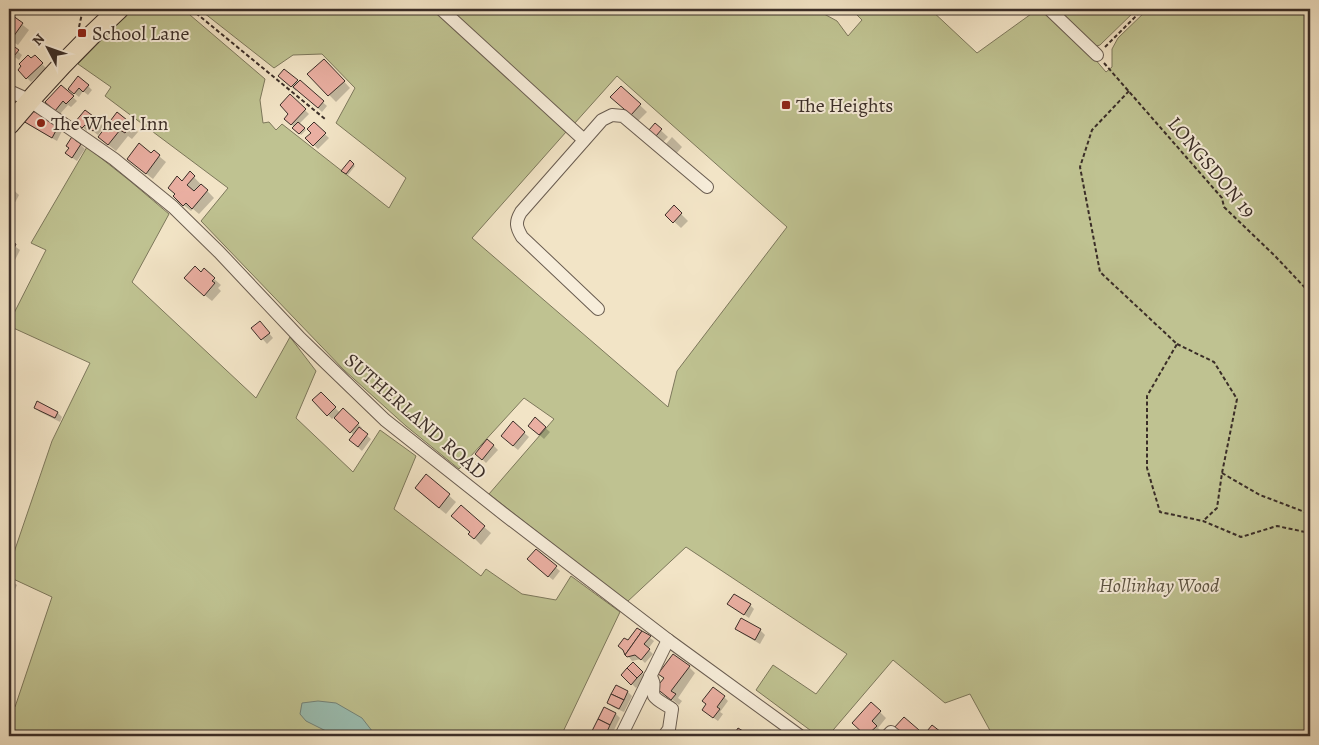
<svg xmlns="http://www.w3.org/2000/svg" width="1319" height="745" viewBox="0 0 1319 745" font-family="Alegreya,serif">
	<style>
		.green { fill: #bfc291; stroke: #7d785c }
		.water { fill: #9bbfb3; stroke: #75857b }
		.shadow { fill: #0003 }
		.building { fill: #eaafa2; stroke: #3b2e28 }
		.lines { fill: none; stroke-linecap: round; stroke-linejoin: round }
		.minor-casing { stroke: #695c50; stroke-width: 14 }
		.highway-casing { stroke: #3b2e28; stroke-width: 21 }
		.path { stroke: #3b2e28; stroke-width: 2; stroke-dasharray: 4 2.5; stroke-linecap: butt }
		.minor { stroke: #f7edda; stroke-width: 12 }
		.highway { stroke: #f2e4c6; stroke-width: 19 }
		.poi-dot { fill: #8f2418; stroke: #f7edda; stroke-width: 2 }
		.labels { text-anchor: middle; stroke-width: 4; stroke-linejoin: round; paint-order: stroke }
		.poi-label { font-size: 20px; fill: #3b2e28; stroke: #f7edda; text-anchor: start }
		.street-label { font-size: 20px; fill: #3b2e28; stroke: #f7edda }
		.park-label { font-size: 20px; font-style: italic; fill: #5c5342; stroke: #f7edda }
	</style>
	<rect width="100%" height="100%" fill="#f2e4c6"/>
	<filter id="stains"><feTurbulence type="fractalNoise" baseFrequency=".004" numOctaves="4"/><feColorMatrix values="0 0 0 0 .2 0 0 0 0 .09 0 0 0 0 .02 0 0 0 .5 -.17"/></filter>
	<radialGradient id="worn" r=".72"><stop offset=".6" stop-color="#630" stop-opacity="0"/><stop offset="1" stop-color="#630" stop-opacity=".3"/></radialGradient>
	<!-- green -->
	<g class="green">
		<polygon points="134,9 183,9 265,79 260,100 263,123 269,122 276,130 282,124 389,208 406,178 336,123 355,88 322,54 293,55 274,68 199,9 434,9 566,132 472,238 668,407 677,371 787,227 617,76 574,124 450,9 815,9 837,21 848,36 862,20 851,9 930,9 977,53 1038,9 1044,9 1088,51 1106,72 1112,67 1112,49 1118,38 1148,9 1310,9 1310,736 993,736 970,694 945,703 893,660 828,736 818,736 756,690 773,665 816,694 847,654 686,547 627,602 489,494 554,419 524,398 459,469 406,426 344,370 201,221 228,188 105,96 111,87 78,64 112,29"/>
		<polygon points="1055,9 1137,9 1100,45 1093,47"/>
		<polygon points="87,147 130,181 169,214 132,282 256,398 290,337 316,371 296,418 353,472 380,430 416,456 394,509 481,576 486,569 522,594 556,600 571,576 620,612 561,736 9,736 9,705 15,707 52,597 9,577 9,567 52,441 90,363 9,326 9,323 46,250 31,243"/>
	</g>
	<!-- water -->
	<polygon class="water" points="318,701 336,703 362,718 376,736 336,736 306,721 300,714 302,703"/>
	<!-- shadow -->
	<g class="shadow">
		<polygon points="9,14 29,30 18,45 9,39"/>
		<polygon points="9,44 22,55 19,60 9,53"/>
		<polygon points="35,57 46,68 31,82 19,70"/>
		<polygon points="324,60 350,88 336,102 309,74"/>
		<polygon points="285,71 299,83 300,82 327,106 322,112 297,89 296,91 284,80"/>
		<polygon points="61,86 77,101 71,107 68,105 60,114 47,102"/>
		<polygon points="88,86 92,90 88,95 83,91 79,97 69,89"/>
		<polygon points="621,87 647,112 638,121 619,104"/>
		<polygon points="290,96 309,114 299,124 306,130 301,135 286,118 290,114"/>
		<polygon points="117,114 138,132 132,139 128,136 116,151 106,143"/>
		<polygon points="24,121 58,126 62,131 57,141 29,125"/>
		<polygon points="77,122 100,123 104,127 98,135 89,128 87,131"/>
		<polygon points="314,124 329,138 318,149 307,138 312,133"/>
		<polygon points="655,125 668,137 663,142 651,130"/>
		<polygon points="73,136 81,142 80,144 85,149 77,161 71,157"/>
		<polygon points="672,137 682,147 676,154 666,144"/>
		<polygon points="154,152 166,162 153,179 135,165"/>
		<polygon points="350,162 355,166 348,175 343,171"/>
		<polygon points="190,173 214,198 199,214 193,209 191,211 181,203 182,183"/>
		<polygon points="9,186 19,195 9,214"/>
		<polygon points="674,207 688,221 681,228 667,215"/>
		<polygon points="9,242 20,250 9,272"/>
		<polygon points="204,270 221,285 218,288 221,291 212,301 192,285"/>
		<polygon points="264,327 273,338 267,344 253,328"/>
		<polygon points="321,393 340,413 358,424 362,428 360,430 371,439 362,451 350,440 354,435 334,417 332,419 314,400"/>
		<polygon points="35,408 58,413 62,417 60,422 40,412"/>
		<polygon points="535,419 550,432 544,439 534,430"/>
		<polygon points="513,423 529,437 518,450 506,440"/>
		<polygon points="493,445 498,450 486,463 481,458"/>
		<polygon points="427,476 456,502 446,514 423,495"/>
		<polygon points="484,527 491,533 481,545 470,534"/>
		<polygon points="536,551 560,571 553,580 533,564"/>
		<polygon points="9,579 17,585 12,596 9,595"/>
		<polygon points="729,604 750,605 754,609 749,618"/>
		<polygon points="742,620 760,630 765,635 760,644 741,633 737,629"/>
		<polygon points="638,629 654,641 648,649 653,654 645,663 641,659 632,661 628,656 628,642"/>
		<polygon points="633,664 646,677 636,688 623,675"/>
		<polygon points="689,667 695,673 678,698 682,701 679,705 658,688 665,679 660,674"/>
		<polygon points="616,686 628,692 632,696 624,712 613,707 608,703"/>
		<polygon points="724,697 728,701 720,712 723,714 718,721 708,714"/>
		<polygon points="604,708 616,714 620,718 611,736 600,736 594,731"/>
		<polygon points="880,712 886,718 878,728 883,733 880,736 867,736 860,730"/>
		<polygon points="904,719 918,731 923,736 902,736 895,729"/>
		<polygon points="932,727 943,736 924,736"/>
		<polygon points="653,733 659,736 651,736"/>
	</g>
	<!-- building -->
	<g class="building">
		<polygon points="9,13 23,23 11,40 9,38"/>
		<polygon points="9,43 19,50 14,56 9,53"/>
		<polygon points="28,55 31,58 35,55 43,63 26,79 18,70 21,66 19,64"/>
		<polygon points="324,59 345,81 328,96 307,74"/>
		<polygon points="284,69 298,80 291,87 278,76"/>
		<polygon points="78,76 89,85 83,92 79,88 74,94 68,89"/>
		<polygon points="300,80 324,101 318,108 293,87"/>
		<polygon points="61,85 74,96 66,104 63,101 55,111 45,102"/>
		<polygon points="621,86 641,104 631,115 610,97"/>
		<polygon points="290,94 306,109 291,125 284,119 288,114 280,105"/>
		<polygon points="31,110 59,125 52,138 23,121"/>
		<polygon points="85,110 101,122 93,131 85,125 82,128 75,122"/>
		<polygon points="117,112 132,124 125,133 120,130 108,145 98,137"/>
		<polygon points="298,122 305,128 299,134 292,128"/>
		<polygon points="314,122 326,133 313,146 305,138 311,133 307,129"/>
		<polygon points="655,123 662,129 656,136 649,130"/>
		<polygon points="73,135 77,137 75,140 81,144 72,158 65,153 69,148 66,146"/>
		<polygon points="139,143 151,153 154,150 160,155 146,174 127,159"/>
		<polygon points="350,160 354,164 346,174 341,171"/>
		<polygon points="190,171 195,176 187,185 194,191 201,184 208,190 192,209 186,203 183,206 173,196 175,194 168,188 177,176 182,181"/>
		<polygon points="674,205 682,213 673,223 665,215"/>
		<polygon points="9,241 16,244 9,260"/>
		<polygon points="195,266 201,272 204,268 215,278 212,281 215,283 204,296 184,278"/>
		<polygon points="260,321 270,333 261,340 251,328"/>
		<polygon points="321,392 336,407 327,416 312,400"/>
		<polygon points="37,401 58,412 55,418 34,408"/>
		<polygon points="343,408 359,423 350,433 334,418"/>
		<polygon points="535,417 546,427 539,435 528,426"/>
		<polygon points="513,421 525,432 513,446 501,436"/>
		<polygon points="359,427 368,434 358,447 349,440"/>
		<polygon points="487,439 494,445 482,460 475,454"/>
		<polygon points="426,474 450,494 439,508 415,488"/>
		<polygon points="461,505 485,526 474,539 468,534 470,532 451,516"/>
		<polygon points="536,549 557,566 548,577 527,559"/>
		<polygon points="734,594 751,604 744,615 727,604"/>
		<polygon points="741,618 761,629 755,640 735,629"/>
		<polygon points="637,628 642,631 625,655 623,650 618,646 624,638 628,640"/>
		<polygon points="642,631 651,636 644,644 650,649 641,660 635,655 627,657 625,655"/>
		<polygon points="673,654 690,666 671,691 676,694 671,700 656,688 664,678 658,674"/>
		<polygon points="633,662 643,672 637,678 627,668"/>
		<polygon points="627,668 637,678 631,685 621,675"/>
		<polygon points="616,685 628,691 624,700 611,694"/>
		<polygon points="713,687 725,696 717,707 720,709 713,718 702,710 706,704 702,701"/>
		<polygon points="611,694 624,700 619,709 607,703"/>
		<polygon points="871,702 881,711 872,721 877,726 866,736 852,723"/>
		<polygon points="604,707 616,713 610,725 598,719"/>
		<polygon points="904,717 919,730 914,736 901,736 893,729"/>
		<polygon points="598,719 610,725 605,736 592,731"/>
		<polygon points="932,725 941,732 937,736 923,736"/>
		<polygon points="738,728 751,736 733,736"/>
	</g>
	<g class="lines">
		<defs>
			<g id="minor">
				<polyline points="441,9 584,140"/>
				<polyline points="1049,9 1097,55"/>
				<polyline points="9,91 29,100 58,120 114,159 173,207 219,252 300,338 385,420 505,515 668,640 800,736"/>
				<path d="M598,309L522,237C516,227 515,222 521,212L602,120L612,115L623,116L707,187"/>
				<path d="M650,676C657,684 651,688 654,696C657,701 667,705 672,709L669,729L664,736"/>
				<polyline points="621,736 668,640"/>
				<polyline points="887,736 891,732 896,736"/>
			</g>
			<path id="highway" d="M9,125C43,84 80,45 119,9"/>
		</defs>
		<!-- minor casing -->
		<use href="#minor" class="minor-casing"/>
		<!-- highway casing -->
		<use href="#highway" class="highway-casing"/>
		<!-- path -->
		<g class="path">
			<polyline points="191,9 325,119"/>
			<polyline points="79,27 83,9"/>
			<polyline points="1105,47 1143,9"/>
			<polyline points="1104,63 1222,198 1224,207 1275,256 1310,293"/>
			<polyline points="1129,91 1092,130 1080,167 1100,272 1177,344 1147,396 1147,468 1160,512 1203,521 1241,537 1277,526 1310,533"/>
			<polyline points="1177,344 1214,362 1237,399 1222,473 1217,508 1203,521"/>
			<polyline points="1222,473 1260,495 1310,514"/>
		</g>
		<!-- minor -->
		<use href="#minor" class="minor"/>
		<!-- highway -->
		<use href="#highway" class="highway"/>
	</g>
	<!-- markers -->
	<g class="poi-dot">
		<rect x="77" y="28" width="10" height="10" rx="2.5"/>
		<rect x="781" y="100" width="10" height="10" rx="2.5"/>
		<circle cx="41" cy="123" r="5"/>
	</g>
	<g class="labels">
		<!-- poi labels -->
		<g class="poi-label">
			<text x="92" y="40">School Lane</text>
			<text x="796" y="112">The Heights</text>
			<text x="51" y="130">The Wheel Inn</text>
		</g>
		<!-- street labels -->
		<g class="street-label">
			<text transform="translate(1212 167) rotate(50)" y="7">LONGSDON 19</text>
			<text transform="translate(416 416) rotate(41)" y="7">SUTHERLAND ROAD</text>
		</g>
		<!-- park labels -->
		<g class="park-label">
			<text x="1159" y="592">Hollinhay Wood</text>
		</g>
	</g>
	<!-- margin -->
	<rect width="1319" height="745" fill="none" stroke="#f2e4c6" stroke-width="30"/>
	<rect x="10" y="10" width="1299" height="725" fill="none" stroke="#3b2e28" stroke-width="2.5"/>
	<rect x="15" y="15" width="1289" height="715" fill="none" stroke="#3b2e28"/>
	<!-- north arrow -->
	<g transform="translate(48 48) rotate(311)" stroke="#f7edda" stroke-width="4" paint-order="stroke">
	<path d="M0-4L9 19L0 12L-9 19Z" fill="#3b2e28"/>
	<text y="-8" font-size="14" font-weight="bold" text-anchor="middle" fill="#3b2e28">N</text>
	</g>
	<rect width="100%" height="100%" filter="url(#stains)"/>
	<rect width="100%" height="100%" fill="url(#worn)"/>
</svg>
